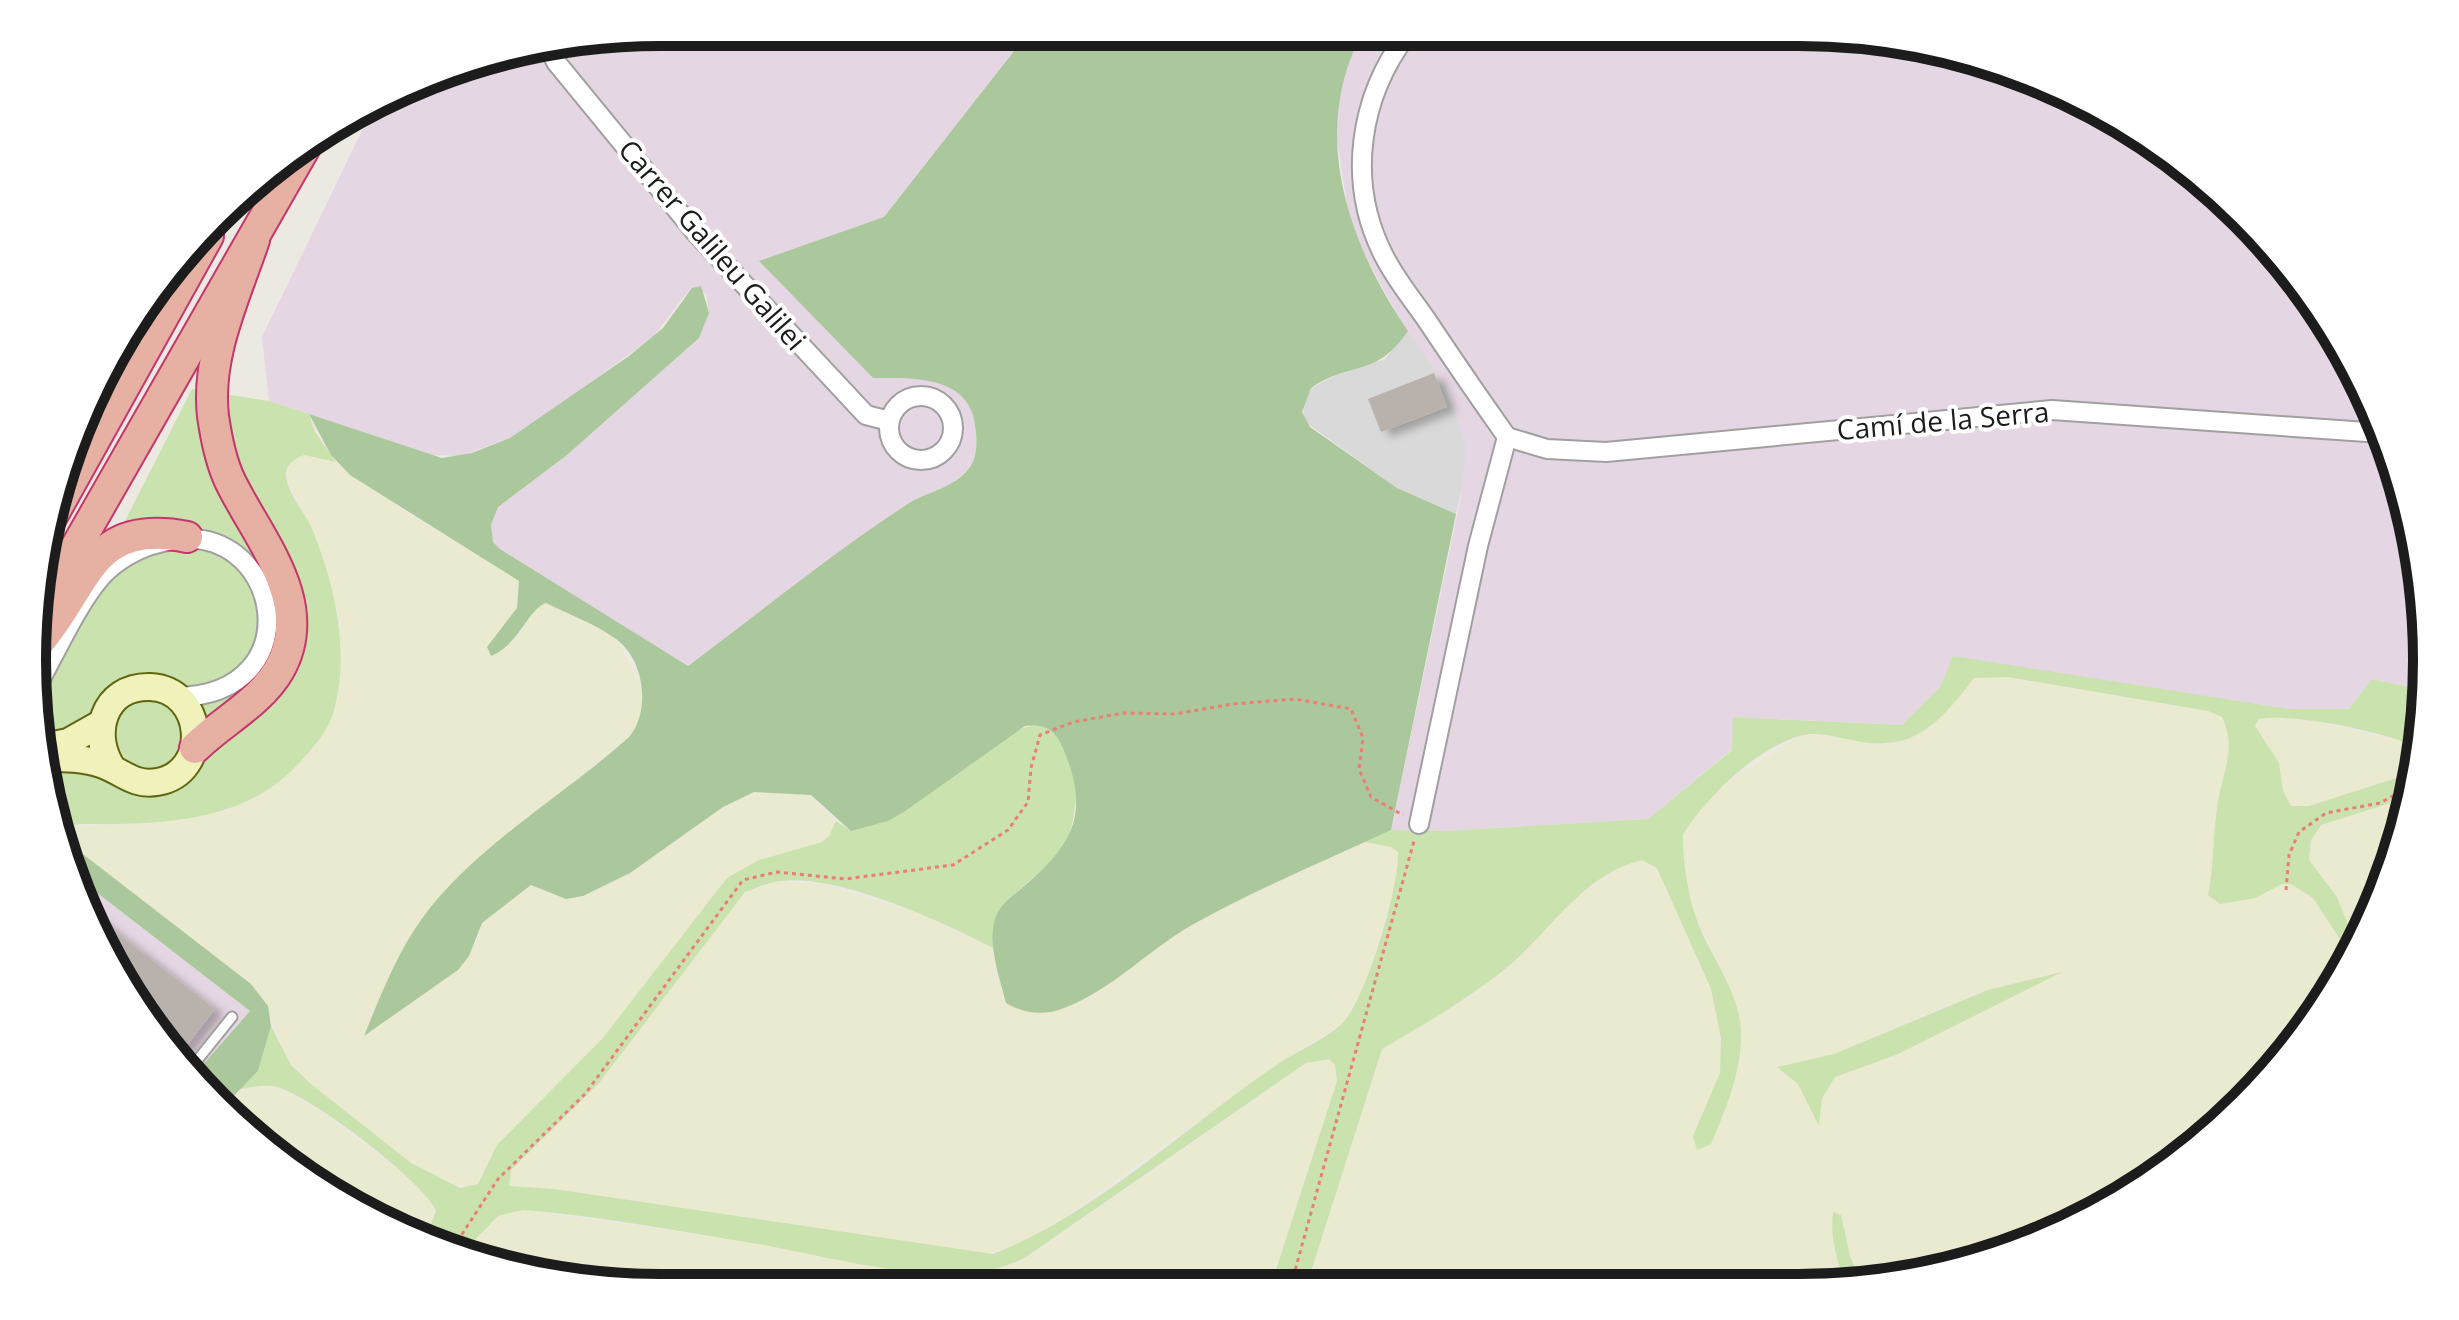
<svg xmlns="http://www.w3.org/2000/svg" width="2459" height="1320" viewBox="0 0 2459 1320" font-family="'Open Sans',sans-serif">
	<style>
		.residential { fill: #dad9d9 }
		.industrial { fill: #e5d6e3 }
		.farmland { fill: #e9ead0; fill-rule: evenodd }
		.grass { fill: #c9e2ae }
		.forest { fill: #aac89c }
		.parking { fill: #dcdcdc }
		.building { fill: #b9b2ac; filter: url(#shadow) }
		.lines { fill: none; stroke-linecap: round; stroke-linejoin: round }
		.service-casing { stroke: #a0a0a0; stroke-width: 13 }
		.minor-casing { stroke: #a0a0a0; stroke-width: 22 }
		.secondary-casing { stroke: #606610; stroke-width: 30 }
		.trunk-casing { stroke: #c4366c; stroke-width: 34 }
		.path { stroke: #ea7e76; stroke-width: 3; stroke-dasharray: 4 4; stroke-linecap: butt }
		.service { stroke: #fff; stroke-width: 9 }
		.minor { stroke: #fff; stroke-width: 18 }
		.secondary { stroke: #f1f2bb; stroke-width: 26 }
		.trunk { stroke: #e6b0a3; stroke-width: 30 }
		.labels { text-anchor: middle; stroke-width: 8; stroke-linejoin: round; paint-order: stroke }
		.street-label { font-size: 28px; fill: #1c1c1c; stroke: #fff }
		.rim { fill: none; stroke: #1c1c1c; stroke-width: 10 }
	</style>
	<defs>
		<filter id="shadow"><feDropShadow dx="9" dy="5" stdDeviation="4" flood-color="#0004"/></filter>
	</defs>
	<rect width="100%" height="100%" fill="#ece9e3"/>
	<!-- residential -->
	<polygon class="residential" points="1408,331 1447,388 1465,442 1465,477 1456,514 1397,488 1304,421 1303,404 1311,388 1337,375 1385,359"/>
	<!-- industrial -->
	<g class="industrial">
		<polygon points="660,32 1029,32 884,217 760,261 873,378 926,378 943,382 957,392 971,406 976,422 976,457 967,471 952,483 905,505 687,666 500,549 493,542 491,525 498,507 567,455 699,338 709,313 706,293 685,295 654,336 554,409 510,438 461,456 432,455 269,401 262,337 371,112 458,65"/>
		<polygon points="1362,33 1840,33 1962,54 2113,116 2213,188 2297,277 2362,382 2405,497 2426,618 2423,690 2372,679 2349,709 2290,709 1953,657 1940,687 1902,725 1734,717 1732,749 1648,819 1446,831 1391,830 1461,497 1465,459 1465,442 1447,388 1401,321 1355,237 1349,217 1337,140 1337,103 1345,69"/>
		<polygon points="74,875 250,1011 192,1077 80,901"/>
	</g>
	<!-- farmland -->
	<g class="farmland">
		<polygon points="304,455 336,462 405,512 513,574 519,581 520,599 513,617 492,639 499,653 519,635 538,606 546,603 616,638 642,687 644,706 640,724 629,736 461,875 423,917 395,962 365,1035 458,970 477,940 482,923 532,885 566,899 583,896 630,873 723,807 754,792 811,795 836,821 829,836 822,842 759,860 727,878 602,1039 497,1145 478,1184 470,1187 451,1185 411,1163 311,1084 286,1057 263,998 251,984 67,843 63,827 157,823 228,810 275,786 322,735 341,623 312,529 287,481 289,464"/>
		<path d="M2008,677L2208,711L2222,717L2229,731L2230,763L2216,811V845L2208,895L2220,904L2255,898L2282,884H2291L2313,898L2351,956L2343,974L2243,1104L2148,1182L2001,1255L1881,1283H1861L1850,1256L1841,1215L1834,1212L1833,1246L1846,1283L1307,1284L1382,1049L1472,996L1525,952L1572,900L1626,864L1642,860L1657,868L1717,1004L1721,1054L1720,1073L1713,1091L1711,1144L1734,1080L1741,1030L1726,981L1697,919L1684,869L1683,834L1703,805L1729,781L1799,736L1833,735L1882,745L1898,744L1928,730L1974,678ZM2058,973L1896,1055L1835,1077L1822,1098L1819,1124L1798,1084L1778,1067L1834,1054L1943,1007Z"/>
		<polygon points="2269,717 2315,721 2408,743 2420,750 2415,772 2309,806 2291,806 2283,791 2279,763 2255,726 2259,719"/>
		<polygon points="2409,797 2394,861 2356,945 2337,897 2309,860 2311,840 2321,825"/>
		<polygon points="1364,842 1391,847 1398,852 1397,878 1366,982 1355,1007 1344,1022 1283,1061 1046,1230 1019,1245 984,1254 554,1189 508,1186 511,1170 599,1083 745,892 754,889 780,881 825,885 915,912 995,949 1006,1003 1062,1009 1094,995 1174,936 1223,908"/>
		<polygon points="1313,1059 1329,1059 1335,1065 1337,1081 1271,1285 619,1287 497,1266 463,1252 498,1216 523,1210 745,1241 907,1272 988,1271 1013,1264 1034,1253"/>
		<polygon points="267,1086 280,1088 325,1115 414,1181 436,1211 426,1237 346,1204 225,1105 240,1089"/>
	</g>
	<!-- grass -->
	<g class="grass">
		<path d="M192,389L269,401L309,414L315,432L336,462L304,455C294,459 285,465 286,476C288,496 306,513 313,531C335,587 350,650 334,710C329,731 311,750 297,765C251,815 182,823 117,824C100,825 80,822 63,827L33,702Z"/>
		<path d="M1953,656L2290,709H2349L2372,679L2423,690L2420,750C2393,732 2291,713 2259,719L2255,726L2279,763L2283,791L2291,806H2309L2415,772L2409,797L2321,825L2311,840L2309,860L2337,897L2356,945L2351,956L2313,898L2291,884H2282L2255,898L2220,904L2208,895C2214,865 2213,837 2217,808C2221,774 2238,750 2222,717L2208,711L2008,677L1974,678C1937,726 1912,755 1847,739C1832,736 1815,731 1799,736C1753,751 1709,795 1683,834C1683,868 1689,904 1703,935C1717,965 1740,997 1741,1032C1742,1070 1726,1109 1711,1144L1697,1150L1693,1136L1720,1073L1721,1038L1711,989L1657,868L1642,860C1578,876 1549,936 1500,973C1463,1002 1423,1025 1382,1049L1307,1284L1271,1285L1337,1081L1335,1065L1329,1059L1306,1063L1026,1257C954,1296 825,1254 746,1242C673,1230 597,1216 523,1210L498,1216L463,1252L426,1237L436,1211C424,1181 309,1095 277,1087C265,1084 252,1087 240,1089L258,1071L271,1026L291,1065L311,1084L411,1163L460,1188L478,1184L497,1145L602,1039L727,878L759,860L822,842L829,836L836,821L851,831L888,821L904,812L1010,735C1025,726 1040,720 1055,733C1061,739 1064,751 1069,759C1077,773 1078,791 1075,807C1073,823 1069,840 1059,853C1032,884 987,902 995,949C943,922 839,874 781,881C769,882 756,888 745,892L599,1083L511,1170L509,1186L554,1189L993,1254C1097,1214 1187,1125 1281,1062C1301,1049 1331,1037 1346,1019C1367,994 1400,885 1398,852L1391,847L1364,842L1391,830L1446,831L1648,819L1732,750L1733,717L1902,725L1940,687Z"/>
		<polygon points="2062,972 1896,1055 1835,1077 1822,1098 1819,1126 1798,1084 1777,1067 1834,1054 1988,990"/>
		<path d="M1833,1212L1841,1215L1850,1256L1861,1283H1846C1836,1259 1830,1238 1833,1212Z"/>
	</g>
	<!-- forest -->
	<g class="forest">
		<path d="M1029,32L1362,33C1309,134 1348,243 1408,331C1375,379 1352,360 1311,388L1302,412L1310,427L1397,488L1456,514L1391,830C1325,861 1256,889 1192,925C1148,950 1112,990 1064,1008C1044,1016 1024,1014 1006,1003C1000,978 987,944 995,919C999,905 1013,896 1023,887C1075,843 1090,812 1063,748C1054,729 1046,724 1025,726L904,812L888,821L851,831L811,795L754,792L723,807L630,873L583,896L566,899L531,885L482,923L469,956L458,970L364,1036C381,995 396,955 421,920C471,849 566,794 629,737C652,710 644,656 613,637C593,623 568,614 546,603C528,609 519,645 491,656L487,647L517,608L519,581L350,475L331,455L309,414L442,458L472,453L510,438L629,356L663,328L692,288L701,286L709,313L699,338L567,455L498,507L491,525L493,542L500,549L688,666C759,613 829,556 903,507C922,493 949,490 966,472C977,461 977,447 976,432C973,375 916,378 873,378L759,261L884,217Z"/>
		<polygon points="68,848 75,848 251,984 268,1006 271,1026 258,1071 225,1105 192,1077 250,1011 74,875"/>
	</g>
	<!-- parking -->
	<polygon class="parking" points="2415,553 2426,618 2425,628 2417,626 2410,600"/>
	<!-- building -->
	<g class="building">
		<polygon points="1434,373 1447,407 1381,432 1368,399"/>
		<polygon points="85,908 215,1009 178,1057"/>
	</g>
	<g class="lines">
		<defs>
			<polyline id="service" points="187,1073 232,1017"/>
			<g id="minor">
				<path d="M1408,33C1359,97 1346,182 1384,256C1396,280 1413,300 1428,322C1454,361 1480,399 1507,437"/>
				<polyline points="550,50 556,62 696,233 866,415 889,421"/>
				<circle cx="921" cy="428" r="32"/>
				<polyline points="1507,437 1547,449 1606,452 2052,410 2381,433"/>
				<path d="M35,690C53,658 82,593 108,570C125,555 146,545 168,541C280,517 316,694 178,697"/>
				<polyline points="1419,824 1478,546 1507,437"/>
			</g>
			<g id="secondary">
				<polyline points="44,747 68,742 100,724"/>
				<path d="M47,758C64,758 84,758 101,764C122,771 133,786 157,782C212,773 205,689 150,687C102,686 90,736 113,769"/>
			</g>
			<g id="trunk">
				<polyline points="51,518 208,236"/>
				<polyline points="43,605 305,147"/>
				<path d="M39,642C88,586 89,518 187,537"/>
				<path d="M195,748C221,722 260,703 279,670C317,603 258,539 230,481C221,462 216,437 213,416C206,356 235,296 254,240"/>
			</g>
		</defs>
		<!-- service casing -->
		<use href="#service" class="service-casing"/>
		<!-- minor casing -->
		<use href="#minor" class="minor-casing"/>
		<!-- secondary casing -->
		<use href="#secondary" class="secondary-casing"/>
		<!-- trunk casing -->
		<use href="#trunk" class="trunk-casing"/>
		<!-- path -->
		<g class="path">
			<polyline points="2286,890 2289,855 2299,832 2326,813 2380,803 2411,786"/>
			<polyline points="453,1248 498,1179 585,1094 743,880 777,872 845,879 953,865 1008,830 1028,802 1031,768 1040,735 1073,722 1124,713 1175,714 1233,704 1295,699 1351,709 1363,738 1359,769 1371,797 1403,815"/>
			<polyline points="1291,1285 1414,841"/>
		</g>
		<!-- service -->
		<use href="#service" class="service"/>
		<!-- minor -->
		<use href="#minor" class="minor"/>
		<!-- secondary -->
		<use href="#secondary" class="secondary"/>
		<!-- trunk -->
		<use href="#trunk" class="trunk"/>
	</g>
	<g class="labels">
		<!-- street labels -->
		<g class="street-label">
			<text transform="translate(712 245) rotate(49)" y="10">Carrer Galileu Galilei</text>
			<text transform="translate(1943 421) rotate(-5)" y="10">Camí de la Serra</text>
		</g>
	</g>
	<!-- crop -->
	<path d="M0 0H2459V1320H0ZM660 46H1799A614 614 0 0 1 2413 660V660A614 614 0 0 1 1799 1274H660A614 614 0 0 1 46 660V660A614 614 0 0 1 660 46Z" fill="#fff" fill-rule="evenodd"/>
	<path class="rim" d="M660 46H1799A614 614 0 0 1 2413 660V660A614 614 0 0 1 1799 1274H660A614 614 0 0 1 46 660V660A614 614 0 0 1 660 46Z"/>
</svg>
